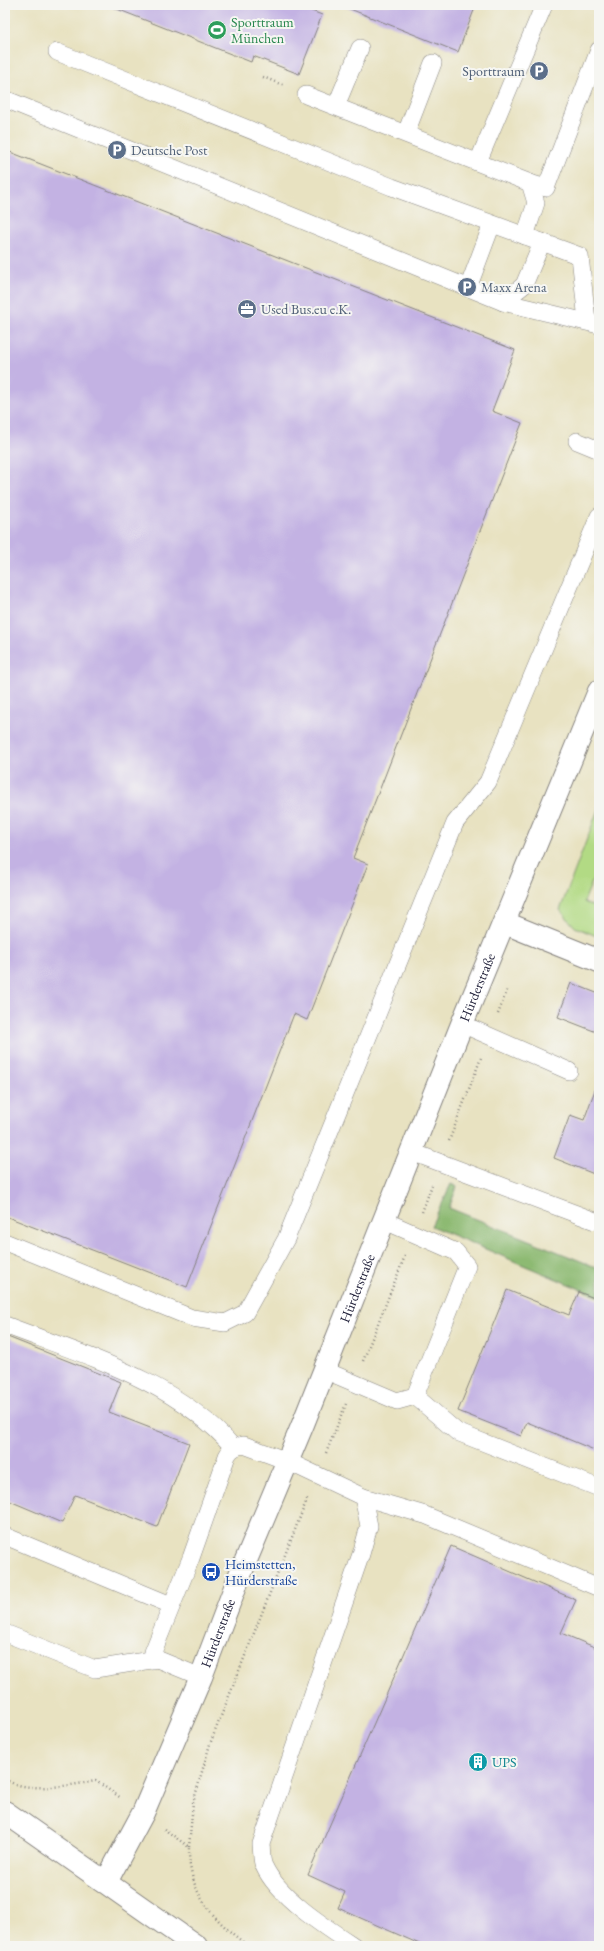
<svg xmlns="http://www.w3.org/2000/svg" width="604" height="1951" viewBox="0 0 604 1951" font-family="'EB Garamond',serif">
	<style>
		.green { fill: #b2da84; stroke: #6a7e60 }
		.forest { fill: #8dba72; stroke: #586e56 }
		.building { fill: #c3b2e3 }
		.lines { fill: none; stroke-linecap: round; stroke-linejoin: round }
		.service-casing { stroke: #85827e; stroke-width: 18 }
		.minor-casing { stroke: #85827e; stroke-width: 24 }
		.tertiary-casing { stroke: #85827e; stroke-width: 24 }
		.path { stroke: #85827e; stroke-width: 2.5; stroke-dasharray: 1 3; stroke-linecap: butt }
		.service { stroke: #fff; stroke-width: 17 }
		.minor { stroke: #fff; stroke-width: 22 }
		.tertiary { stroke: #fff; stroke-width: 22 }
		.labels { text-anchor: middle; stroke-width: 4; stroke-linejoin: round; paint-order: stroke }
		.leisure-label { font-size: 14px; fill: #27864d; stroke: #f6f6f2; text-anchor: start }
		.service-label { font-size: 14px; fill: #4e5e75; stroke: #f6f6f2; text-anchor: start }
		.street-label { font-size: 14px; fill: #22223b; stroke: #f6f6f2 }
		.transit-label { font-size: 14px; fill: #164399; stroke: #f6f6f2; text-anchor: start }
		.culture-label { font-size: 14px; fill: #0d838f; stroke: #f6f6f2; text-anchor: start }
	</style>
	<rect width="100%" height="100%" fill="#f6f6f2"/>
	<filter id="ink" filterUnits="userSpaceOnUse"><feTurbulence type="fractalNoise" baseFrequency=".025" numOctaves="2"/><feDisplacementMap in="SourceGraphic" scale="8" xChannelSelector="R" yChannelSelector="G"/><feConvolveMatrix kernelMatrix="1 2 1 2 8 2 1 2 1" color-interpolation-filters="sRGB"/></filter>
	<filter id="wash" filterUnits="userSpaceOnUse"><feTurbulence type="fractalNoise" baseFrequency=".012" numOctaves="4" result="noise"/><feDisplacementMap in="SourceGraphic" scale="16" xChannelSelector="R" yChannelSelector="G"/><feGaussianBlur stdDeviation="0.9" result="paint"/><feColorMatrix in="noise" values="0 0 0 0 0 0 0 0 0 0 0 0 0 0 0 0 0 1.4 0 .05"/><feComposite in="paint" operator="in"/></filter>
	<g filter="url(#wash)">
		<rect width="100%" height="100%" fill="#e8e2c1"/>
		<!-- green -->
		<polygon class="green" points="599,807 599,864 584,902 599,909 599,937 575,927 560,910"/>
		<!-- forest -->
		<polygon class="forest" points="451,1184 457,1187 449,1208 598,1268 599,1266 599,1297 431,1226"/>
		<g id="blocks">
			<!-- building -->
			<g class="building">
				<polygon points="107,5 296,5 322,15 299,74 253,56 251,62"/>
				<polygon points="340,5 476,5 458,52"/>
				<polygon points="5,150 515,350 492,411 522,423 353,858 368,864 307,1020 294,1014 187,1287 5,1216"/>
				<polygon points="571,983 599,994 599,1033 558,1017"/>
				<polygon points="599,1079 599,1176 554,1158 570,1115 584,1120"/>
				<polygon points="507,1290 569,1315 579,1292 599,1300 599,1452 527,1422 521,1436 458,1411"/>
				<polygon points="5,1336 121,1382 109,1412 189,1443 157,1527 75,1495 62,1523 5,1499"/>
				<polygon points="451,1546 576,1600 561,1633 599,1649 599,1946 424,1946 338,1908 345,1892 308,1875"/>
			</g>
		</g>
	</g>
	<g filter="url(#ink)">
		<use href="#blocks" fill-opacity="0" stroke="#85827e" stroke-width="1"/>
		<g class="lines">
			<defs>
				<g id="service">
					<polyline points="57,52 392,187 580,256 587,321"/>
					<polyline points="306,95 530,183 536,203 525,236"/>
					<polyline points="5,99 503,302 599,325"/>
					<polyline points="336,106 360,48"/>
					<polyline points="406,133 433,63"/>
					<polyline points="478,162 544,5"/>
					<polyline points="530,183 546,188 599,50"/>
					<polyline points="468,288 492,224"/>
					<polyline points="503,302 524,285 542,242"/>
					<polyline points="577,441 599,450"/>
					<polyline points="462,1024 569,1071"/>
					<polyline points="412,1152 595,1221"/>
					<polyline points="5,1242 192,1318 225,1323 245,1313 286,1239 455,823 488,782 599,516"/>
					<path d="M5,1325C86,1356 175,1380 234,1448"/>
					<polyline points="324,1370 397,1401 415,1396 467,1266 456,1252 385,1221"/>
					<polyline points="415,1396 457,1432 599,1488"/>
					<polyline points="5,1536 171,1605"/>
					<polyline points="5,1633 95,1669 157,1659"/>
					<path d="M201,1677L157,1659L153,1652L191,1558L227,1456C231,1448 236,1446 244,1445L287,1461L363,1497L425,1515L599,1588"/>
					<path d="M354,1946C325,1927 278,1897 264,1866C261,1860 262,1851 261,1844L361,1554L369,1526L363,1497"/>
				</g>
				<g id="minor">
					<polyline points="505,923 599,961"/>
					<path id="s1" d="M106,1882L143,1813L201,1677L239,1577L303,1424L462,1024L599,691"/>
				</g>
				<polyline id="tertiary" points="5,1812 196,1946"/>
			</defs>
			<!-- service casing -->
			<use href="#service" class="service-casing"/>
			<!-- minor casing -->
			<use href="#minor" class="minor-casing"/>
			<!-- tertiary casing -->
			<use href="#tertiary" class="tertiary-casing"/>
			<!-- path -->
			<g class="path">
				<polyline points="263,77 285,86"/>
				<polyline points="498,1014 507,990"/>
				<polyline points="449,1141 481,1058"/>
				<polyline points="422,1212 432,1185"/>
				<polyline points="363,1361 405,1256"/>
				<polyline points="326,1453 346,1404"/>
				<path d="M5,1779C26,1794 71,1785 96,1781L121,1798"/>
				<path d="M164,1829L189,1847C188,1894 213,1919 248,1946"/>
				<polyline points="189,1847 193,1803 210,1744 308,1497"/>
			</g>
			<!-- service -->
			<use href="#service" class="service"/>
			<!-- minor -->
			<use href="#minor" class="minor"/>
			<!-- tertiary -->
			<use href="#tertiary" class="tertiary"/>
		</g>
	</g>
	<!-- icons -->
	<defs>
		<symbol id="stadium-disc" viewBox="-11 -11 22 22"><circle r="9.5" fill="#2e9e5b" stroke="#f6f6f2"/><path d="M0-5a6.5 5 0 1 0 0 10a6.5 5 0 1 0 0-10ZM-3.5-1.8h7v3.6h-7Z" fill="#fff"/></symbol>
		<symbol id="parking-disc" viewBox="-11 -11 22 22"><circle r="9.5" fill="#5c6f8a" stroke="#f6f6f2"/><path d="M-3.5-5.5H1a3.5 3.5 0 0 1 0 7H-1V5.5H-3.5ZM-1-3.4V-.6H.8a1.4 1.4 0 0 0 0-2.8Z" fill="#fff"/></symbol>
		<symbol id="office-disc" viewBox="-11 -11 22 22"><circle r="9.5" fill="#5c6f8a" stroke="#f6f6f2"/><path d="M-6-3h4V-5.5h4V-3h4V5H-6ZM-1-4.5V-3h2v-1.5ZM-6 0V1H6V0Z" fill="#fff"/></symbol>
		<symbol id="bus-disc" viewBox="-11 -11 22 22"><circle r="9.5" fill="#1a4fb4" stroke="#f6f6f2"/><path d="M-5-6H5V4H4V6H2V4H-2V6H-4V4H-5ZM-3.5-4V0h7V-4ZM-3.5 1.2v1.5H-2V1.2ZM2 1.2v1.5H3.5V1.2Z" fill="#fff"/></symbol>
		<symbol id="building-disc" viewBox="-11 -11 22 22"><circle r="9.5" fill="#0f9aa8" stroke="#f6f6f2"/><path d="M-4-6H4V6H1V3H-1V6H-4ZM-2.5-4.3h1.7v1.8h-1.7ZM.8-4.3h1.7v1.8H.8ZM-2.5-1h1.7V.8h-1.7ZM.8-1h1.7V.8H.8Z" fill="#fff"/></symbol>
	</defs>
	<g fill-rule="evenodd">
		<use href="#stadium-disc" x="206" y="19" width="22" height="22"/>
		<use href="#parking-disc" x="528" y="60" width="22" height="22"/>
		<use href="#parking-disc" x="106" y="139" width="22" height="22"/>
		<use href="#parking-disc" x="456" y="276" width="22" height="22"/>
		<use href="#office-disc" x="236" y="298" width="22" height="22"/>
		<use href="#bus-disc" x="200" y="1561" width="22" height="22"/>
		<use href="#building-disc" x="467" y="1751" width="22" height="22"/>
	</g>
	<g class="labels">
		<!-- leisure labels -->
		<g class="leisure-label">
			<text x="231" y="27">Sporttraum<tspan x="231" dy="16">München</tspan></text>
		</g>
		<!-- service labels -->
		<g class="service-label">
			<text x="525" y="76" text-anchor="end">Sporttraum</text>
			<text x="131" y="155">Deutsche Post</text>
			<text x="481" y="292">Maxx Arena</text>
			<text x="261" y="314">Used Bus.eu e.K.</text>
		</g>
		<!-- street labels -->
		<g class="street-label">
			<text dy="5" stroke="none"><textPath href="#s1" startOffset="969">Hürderstraße</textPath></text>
			<text dy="5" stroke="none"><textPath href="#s1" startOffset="645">Hürderstraße</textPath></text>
			<text dy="5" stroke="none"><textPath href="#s1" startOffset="273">Hürderstraße</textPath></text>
		</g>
		<!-- transit labels -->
		<g class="transit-label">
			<text x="225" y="1569">Heimstetten,<tspan x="225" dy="16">Hürderstraße</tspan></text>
		</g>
		<!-- culture labels -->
		<g class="culture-label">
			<text x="492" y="1767">UPS</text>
		</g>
	</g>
	<!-- margin -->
	<rect width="604" height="1951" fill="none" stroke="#f6f6f2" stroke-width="20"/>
</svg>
